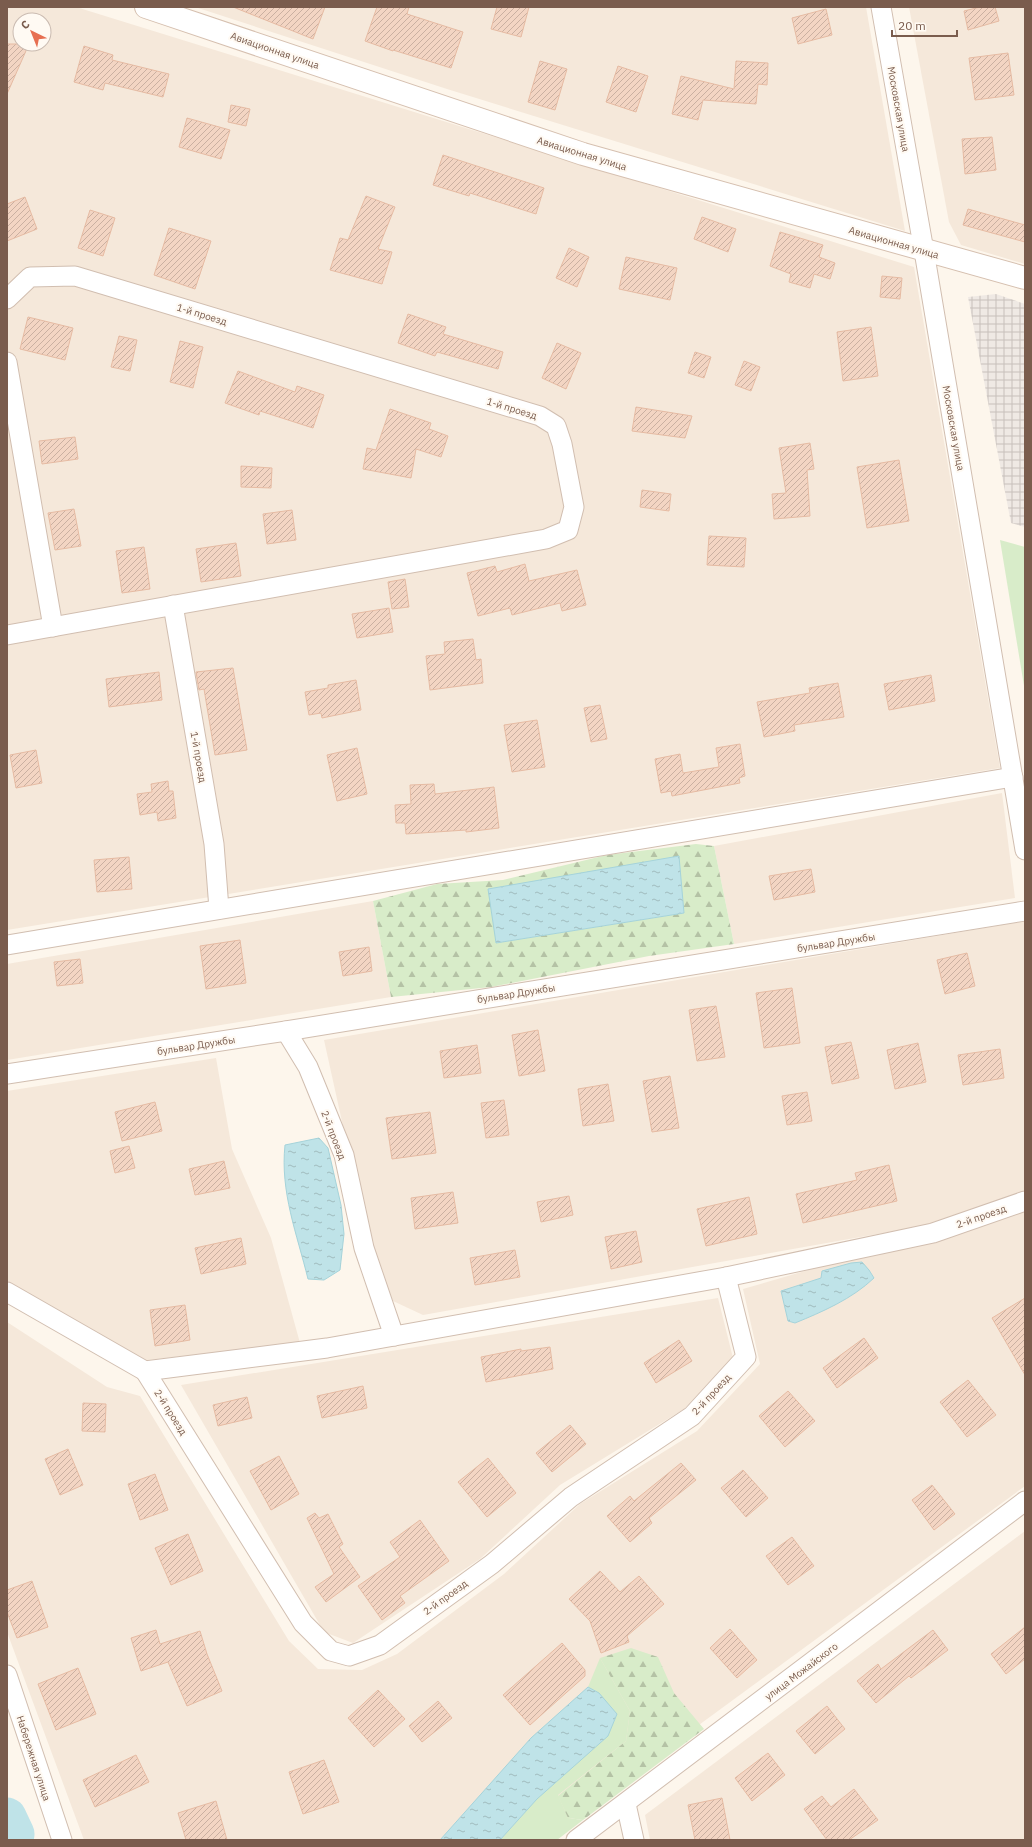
<svg xmlns="http://www.w3.org/2000/svg" width="1032" height="1847" viewBox="0 0 1032 1847" font-family="'IBM Plex Sans',sans-serif">
	<style>
		.residential { fill: #f5e8da; fill-rule: evenodd }
		.industrial { fill: url(#industrial-grid) }
		.green { fill: #d8ecc9 }
		.forest { fill: url(#forest-firs); fill-rule: evenodd }
		.water { fill: url(#water-ripples); stroke: #a5d3da }
		.lines { fill: none; stroke-linecap: round; stroke-linejoin: round }
		.river { stroke: #bfe3e8; stroke-width: 39 }
		.building { fill: url(#building-hatch); stroke: #e6bba3 }
		.street-casing { stroke: #d1beb0; stroke-width: 21 }
		.secondary-casing { stroke: #d6c0b0; stroke-width: 24 }
		.street { stroke: #fff; stroke-width: 19 }
		.secondary { stroke: #fff; stroke-width: 22 }
		.labels { text-anchor: middle; stroke-width: 4; stroke-linejoin: round; paint-order: stroke }
		.street-label { font-size: 10px; fill: #7a5c4d; stroke: #fffaf3 }
	</style>
	<defs>
		<pattern id="industrial-grid" width="8" height="8" patternUnits="userSpaceOnUse"><rect width="8" height="8" fill="#efe9e4"/><path d="M0 4h8M4 0v8" fill="none" stroke="#c7c0bb"/></pattern>
		<pattern id="forest-firs" width="22" height="20" patternUnits="userSpaceOnUse"><rect width="22" height="20" fill="#d8ecc9"/><path d="M5 1l3.5 6h-7zM16 11l3.5 6h-7z" fill="#b4c2a5"/></pattern>
		<pattern id="water-ripples" width="26" height="14" patternUnits="userSpaceOnUse"><rect width="26" height="14" fill="#bfe3e8"/><path d="M2 4q2-2 4 0t4 0M15 11q2-2 4 0t4 0" fill="none" stroke="#a0bbbe"/></pattern>
		<pattern id="building-hatch" width="6" height="6" patternUnits="userSpaceOnUse"><rect width="6" height="6" fill="#f3d5c3"/><path d="M-1 1l2-2M0 6l6-6M5 7l2-2" fill="none" stroke="#cab0a1"/></pattern>
	</defs>
	<rect width="100%" height="100%" fill="#fdf6ec"/>
	<!-- residential -->
	<g class="residential">
		<path d="M7,7H76L914,267L1000,768L7,930ZM20,20H44V44H20Z"/>
		<polygon points="195,7 866,7 905,231 447,89"/>
		<polygon points="909,7 1025,7 1025,264 961,245 949,222"/>
		<polygon points="1002,793 1015,898 734,944 714,846"/>
		<polygon points="373,901 391,997 7,1060 7,964"/>
		<polygon points="1025,921 1025,1192 956,1220 423,1315 393,1301 367,1235 324,1040"/>
		<polygon points="216,1058 232,1149 271,1238 300,1343 138,1361 7,1281 7,1091"/>
		<polygon points="1025,1207 1025,1486 542,1840 84,1840 7,1632 7,1322 107,1387 140,1396 289,1641 318,1669 362,1670 397,1654 504,1574 580,1504 697,1431 760,1364 743,1289"/>
		<polygon points="718,1298 733,1358 684,1409 560,1485 480,1559 353,1643 324,1632 181,1385"/>
		<polygon points="1025,1531 1025,1840 650,1840 645,1815"/>
	</g>
	<!-- industrial -->
	<polygon class="industrial" points="996,294 1025,304 1025,527 1011,523 968,297"/>
	<!-- green -->
	<g class="green">
		<polygon points="1000,540 1025,547 1025,692"/>
		<polygon points="600,1658 630,1711 626,1741 558,1795 568,1818 583,1820 557,1840 500,1840 537,1799 599,1693 588,1687"/>
	</g>
	<!-- forest -->
	<g class="forest">
		<path d="M696,844L714,846L734,944L649,956L491,987L391,997L373,901L437,884L503,880L607,855ZM678,856L684,913L496,943Z"/>
		<polygon points="631,1648 658,1657 674,1693 704,1729 583,1820 568,1818 558,1796 626,1741 630,1711 600,1658"/>
	</g>
	<!-- water -->
	<g class="water">
		<polygon points="679,856 684,913 496,943 488,889"/>
		<path d="M319,1138L328,1148L341,1205L344,1234L340,1270L324,1280L308,1279C297,1234 280,1192 285,1145Z"/>
		<path d="M862,1262L869,1270L874,1278C852,1299 822,1312 795,1323L788,1321L781,1291L821,1278L822,1271L851,1263Z"/>
		<polygon points="588,1687 599,1693 617,1714 608,1736 537,1799 500,1840 440,1840 531,1738"/>
	</g>
	<g class="lines">
		<!-- river -->
		<polyline class="river" points="7,1817 15,1834 14,1840"/>
	</g>
	<!-- building -->
	<g class="building">
		<polygon points="233,7 325,7 313,39"/>
		<polygon points="377,7 409,7 407,14 463,32 451,68 393,50 393,51 365,41"/>
		<polygon points="497,7 529,7 521,37 491,29"/>
		<polygon points="980,7 995,7 999,21 968,30 964,11"/>
		<polygon points="826,9 832,35 798,44 792,18"/>
		<polygon points="7,44 29,44 7,94"/>
		<polygon points="84,46 113,55 112,60 169,74 163,97 105,83 103,90 74,82"/>
		<polygon points="1008,53 1014,95 975,100 969,58"/>
		<polygon points="540,61 567,69 555,110 528,102"/>
		<polygon points="736,61 768,63 767,85 758,84 756,104 703,100 698,120 672,114 681,76 734,89"/>
		<polygon points="618,66 648,76 636,112 606,102"/>
		<polygon points="231,105 250,109 246,126 228,122"/>
		<polygon points="187,118 230,130 221,159 179,147"/>
		<polygon points="992,137 996,170 965,174 962,139"/>
		<polygon points="443,155 544,188 536,214 470,193 469,196 433,185"/>
		<polygon points="366,196 395,207 378,249 392,252 382,284 330,270 340,238 348,240"/>
		<polygon points="25,197 37,229 7,241 7,204"/>
		<polygon points="968,209 1025,225 1025,242 963,225"/>
		<polygon points="90,210 115,218 103,256 78,248"/>
		<polygon points="702,217 736,229 728,252 694,239"/>
		<polygon points="169,228 211,241 195,289 154,275"/>
		<polygon points="780,232 823,245 819,257 835,263 830,279 814,274 810,288 789,282 791,274 770,266"/>
		<polygon points="569,248 589,257 577,287 556,278"/>
		<polygon points="626,257 677,268 670,300 619,289"/>
		<polygon points="882,276 902,278 900,299 880,297"/>
		<polygon points="408,314 446,327 443,334 503,352 498,369 437,352 435,356 398,343"/>
		<polygon points="28,317 73,328 65,360 20,349"/>
		<polygon points="871,327 878,376 843,381 837,332"/>
		<polygon points="119,336 137,340 130,371 111,367"/>
		<polygon points="180,341 203,347 193,388 170,382"/>
		<polygon points="557,343 581,353 566,389 542,378"/>
		<polygon points="695,352 711,357 704,378 688,373"/>
		<polygon points="744,361 760,367 751,391 735,385"/>
		<polygon points="238,371 295,392 297,386 324,395 313,428 260,411 259,415 225,403"/>
		<polygon points="636,407 692,416 685,438 632,431"/>
		<polygon points="390,409 431,423 429,429 448,436 441,457 416,449 411,478 363,469 367,448 376,450"/>
		<polygon points="75,437 78,459 42,464 39,441"/>
		<polygon points="810,443 814,469 807,470 810,516 774,519 772,494 786,493 779,448"/>
		<polygon points="899,460 909,521 867,528 857,467"/>
		<polygon points="241,466 272,468 271,488 241,487"/>
		<polygon points="642,490 671,494 669,511 640,507"/>
		<polygon points="74,509 81,546 55,550 48,513"/>
		<polygon points="292,510 296,540 267,544 263,514"/>
		<polygon points="709,536 746,538 744,567 707,565"/>
		<polygon points="236,543 241,576 201,582 196,549"/>
		<polygon points="144,547 150,589 122,593 116,551"/>
		<polygon points="525,564 529,581 577,570 586,605 562,611 560,603 512,615 510,608 478,616 467,573 495,566 497,572"/>
		<polygon points="405,579 409,607 392,609 388,582"/>
		<polygon points="389,608 393,632 357,638 352,614"/>
		<polygon points="473,639 476,660 481,659 483,683 430,690 426,656 445,654 444,642"/>
		<polygon points="233,668 247,750 215,755 204,689 199,690 196,672"/>
		<polygon points="159,672 162,700 109,707 106,679"/>
		<polygon points="931,675 935,701 889,710 884,684"/>
		<polygon points="356,680 361,710 322,718 321,713 309,715 305,692 328,688 328,685"/>
		<polygon points="838,683 844,717 794,725 795,731 764,737 757,702 810,693 809,688"/>
		<polygon points="600,705 607,739 591,742 584,708"/>
		<polygon points="537,720 545,767 512,772 504,725"/>
		<polygon points="740,744 745,776 739,778 740,783 672,796 671,791 661,793 655,759 680,754 683,773 719,767 716,748"/>
		<polygon points="357,748 367,794 337,801 327,755"/>
		<polygon points="36,750 42,783 16,788 10,755"/>
		<polygon points="168,781 169,791 173,791 176,818 158,821 157,812 140,815 137,794 152,792 151,784"/>
		<polygon points="434,784 435,794 494,787 499,828 466,832 466,830 406,834 405,823 396,823 395,805 411,804 410,785"/>
		<polygon points="129,857 132,889 97,892 94,860"/>
		<polygon points="811,869 815,892 774,900 769,876"/>
		<polygon points="240,940 246,983 206,989 200,946"/>
		<polygon points="369,947 372,971 343,976 339,952"/>
		<polygon points="967,953 975,986 945,994 937,960"/>
		<polygon points="80,959 83,983 57,986 54,962"/>
		<polygon points="792,988 800,1043 764,1048 756,993"/>
		<polygon points="716,1006 725,1057 697,1061 689,1010"/>
		<polygon points="538,1030 545,1071 519,1076 512,1035"/>
		<polygon points="851,1042 859,1078 832,1084 825,1047"/>
		<polygon points="918,1043 926,1082 895,1089 887,1050"/>
		<polygon points="477,1045 481,1073 444,1078 440,1051"/>
		<polygon points="1000,1049 1004,1078 963,1085 958,1055"/>
		<polygon points="670,1076 679,1128 652,1132 643,1081"/>
		<polygon points="608,1084 614,1121 583,1126 578,1089"/>
		<polygon points="807,1092 812,1121 787,1125 782,1096"/>
		<polygon points="504,1100 509,1135 486,1138 481,1103"/>
		<polygon points="155,1102 162,1131 122,1141 115,1112"/>
		<polygon points="430,1112 436,1153 392,1159 386,1118"/>
		<polygon points="129,1146 135,1168 115,1173 110,1151"/>
		<polygon points="224,1161 230,1188 195,1195 189,1169"/>
		<polygon points="889,1165 897,1201 803,1223 796,1194 857,1180 855,1173"/>
		<polygon points="453,1192 458,1223 415,1229 411,1198"/>
		<polygon points="569,1196 573,1215 541,1222 537,1202"/>
		<polygon points="749,1197 757,1234 706,1246 697,1209"/>
		<polygon points="636,1231 642,1262 611,1269 605,1237"/>
		<polygon points="241,1238 246,1264 201,1274 195,1248"/>
		<polygon points="515,1250 520,1277 475,1285 470,1258"/>
		<polygon points="1025,1298 1025,1375 992,1318"/>
		<polygon points="185,1305 190,1340 155,1346 150,1310"/>
		<polygon points="864,1338 878,1358 837,1388 823,1368"/>
		<polygon points="679,1340 692,1361 656,1383 644,1363"/>
		<polygon points="550,1347 553,1369 486,1382 481,1357 521,1349 521,1351"/>
		<polygon points="968,1380 996,1415 967,1437 940,1402"/>
		<polygon points="363,1386 367,1408 322,1418 317,1396"/>
		<polygon points="788,1391 815,1421 785,1447 759,1416"/>
		<polygon points="247,1397 252,1418 218,1426 213,1405"/>
		<polygon points="83,1403 106,1404 105,1432 82,1431"/>
		<polygon points="570,1425 586,1444 552,1472 536,1453"/>
		<polygon points="68,1449 83,1485 60,1495 45,1459"/>
		<polygon points="279,1456 299,1494 271,1510 250,1471"/>
		<polygon points="488,1458 516,1493 487,1517 458,1482"/>
		<polygon points="681,1463 696,1480 649,1518 652,1523 630,1542 607,1516 630,1496 634,1501"/>
		<polygon points="743,1470 768,1498 746,1517 721,1488"/>
		<polygon points="155,1474 168,1510 140,1520 128,1484"/>
		<polygon points="932,1485 955,1514 934,1530 912,1500"/>
		<polygon points="315,1513 319,1518 328,1514 343,1544 339,1547 360,1577 326,1602 315,1587 334,1574 307,1518"/>
		<polygon points="420,1520 449,1561 400,1596 405,1603 382,1620 358,1586 400,1557 390,1542"/>
		<polygon points="188,1534 203,1571 171,1585 155,1548"/>
		<polygon points="792,1537 814,1566 788,1585 766,1556"/>
		<polygon points="600,1571 620,1592 639,1576 664,1604 627,1636 629,1642 601,1653 590,1621 569,1599"/>
		<polygon points="32,1581 48,1627 17,1638 7,1612 7,1590"/>
		<polygon points="1025,1627 1025,1659 1006,1674 991,1654"/>
		<polygon points="730,1629 757,1660 737,1678 710,1648"/>
		<polygon points="156,1630 160,1644 200,1631 207,1654 222,1691 187,1706 168,1662 141,1671 131,1638"/>
		<polygon points="933,1630 948,1650 911,1678 909,1676 876,1703 857,1681 878,1664 881,1669"/>
		<polygon points="562,1643 585,1670 585,1676 530,1725 503,1695"/>
		<polygon points="78,1668 96,1714 56,1730 38,1684"/>
		<polygon points="378,1690 405,1719 374,1747 348,1718"/>
		<polygon points="438,1701 452,1718 422,1742 409,1726"/>
		<polygon points="827,1706 845,1729 815,1754 796,1731"/>
		<polygon points="768,1753 785,1775 752,1801 735,1778"/>
		<polygon points="136,1755 149,1782 95,1807 83,1780"/>
		<polygon points="324,1760 339,1802 303,1814 289,1772"/>
		<polygon points="854,1789 878,1820 849,1840 827,1840 804,1809 822,1796 831,1807"/>
		<polygon points="722,1798 730,1840 695,1840 688,1805"/>
		<polygon points="216,1801 227,1840 186,1840 178,1813"/>
	</g>
	<g class="lines">
		<defs>
			<g id="street">
				<polyline points="881,7 924,251 1025,850"/>
				<polyline points="7,299 30,277 75,276 540,416 556,426 562,444 574,507 568,530 546,539 7,635"/>
				<polyline points="7,362 53,627"/>
				<polyline points="173,605 214,844 219,909"/>
				<polyline points="7,945 1013,777"/>
				<polyline points="286,1031 308,1067 344,1155 364,1248 394,1336"/>
				<polyline points="7,1074 286,1031 1025,911"/>
				<polyline points="7,1292 145,1371 327,1348 726,1277 933,1233 1025,1201"/>
				<polyline points="145,1371 303,1623 331,1651 349,1656 380,1645 492,1564 571,1497 692,1416 746,1357 726,1277"/>
				<polyline points="7,1675 62,1840"/>
				<polyline points="626,1804 634,1840"/>
				<polyline points="576,1840 1025,1501"/>
			</g>
			<polyline id="secondary" points="146,7 583,154 1025,278"/>
		</defs>
		<!-- street casing -->
		<use href="#street" class="street-casing"/>
		<!-- secondary casing -->
		<use href="#secondary" class="secondary-casing"/>
		<!-- street -->
		<use href="#street" class="street"/>
		<!-- secondary -->
		<use href="#secondary" class="secondary"/>
	</g>
	<g class="labels">
		<!-- street labels -->
		<g class="street-label">
			<text transform="translate(275 50) rotate(19)" y="4">Авиационная улица</text>
			<text transform="translate(899 109) rotate(80)" y="4">Московская улица</text>
			<text transform="translate(582 153) rotate(17)" y="4">Авиационная улица</text>
			<text transform="translate(894 242) rotate(16)" y="4">Авиационная улица</text>
			<text transform="translate(202 314) rotate(17)" y="4">1-й проезд</text>
			<text transform="translate(512 408) rotate(17)" y="4">1-й проезд</text>
			<text transform="translate(954 428) rotate(80)" y="4">Московская улица</text>
			<text transform="translate(199 757) rotate(80)" y="4">1-й проезд</text>
			<text transform="translate(836 942) rotate(-9)" y="4">бульвар Дружбы</text>
			<text transform="translate(516 993) rotate(-9)" y="4">бульвар Дружбы</text>
			<text transform="translate(196 1045) rotate(-9)" y="4">бульвар Дружбы</text>
			<text transform="translate(334 1135) rotate(69)" y="4">2-й проезд</text>
			<text transform="translate(981 1216) rotate(-19)" y="4">2-й проезд</text>
			<text transform="translate(711 1394) rotate(-47)" y="4">2-й проезд</text>
			<text transform="translate(171 1412) rotate(58)" y="4">2-й проезд</text>
			<text transform="translate(445 1597) rotate(-36)" y="4">2-й проезд</text>
			<text transform="translate(801 1671) rotate(-37)" y="4">улица Можайского</text>
			<text transform="translate(34 1758) rotate(72)" y="4">Набережная улица</text>
		</g>
	</g>
	<!-- border -->
	<rect width="1032" height="1847" fill="none" stroke="#7a5c4d" stroke-width="16"/>
	<!-- north arrow -->
	<g transform="translate(32 32) rotate(317)"><circle r="19" fill="#fffaf3" stroke="#cabbb1"/>
	<path d="M0-3L7 15L0 10L-7 15Z" fill="#e76f51"/>
	<text y="-6" font-size="11" font-weight="bold" text-anchor="middle" fill="#7a5c4d">С</text>
	</g>
	<!-- scale -->
	<path d="M892 30v6h65v-6" fill="none" stroke="#7a5c4d" stroke-width="2"/>
	<text x="898" y="30" font-size="12" fill="#7a5c4d" stroke="#fffaf3" stroke-width="3" paint-order="stroke">20 m</text>
</svg>
